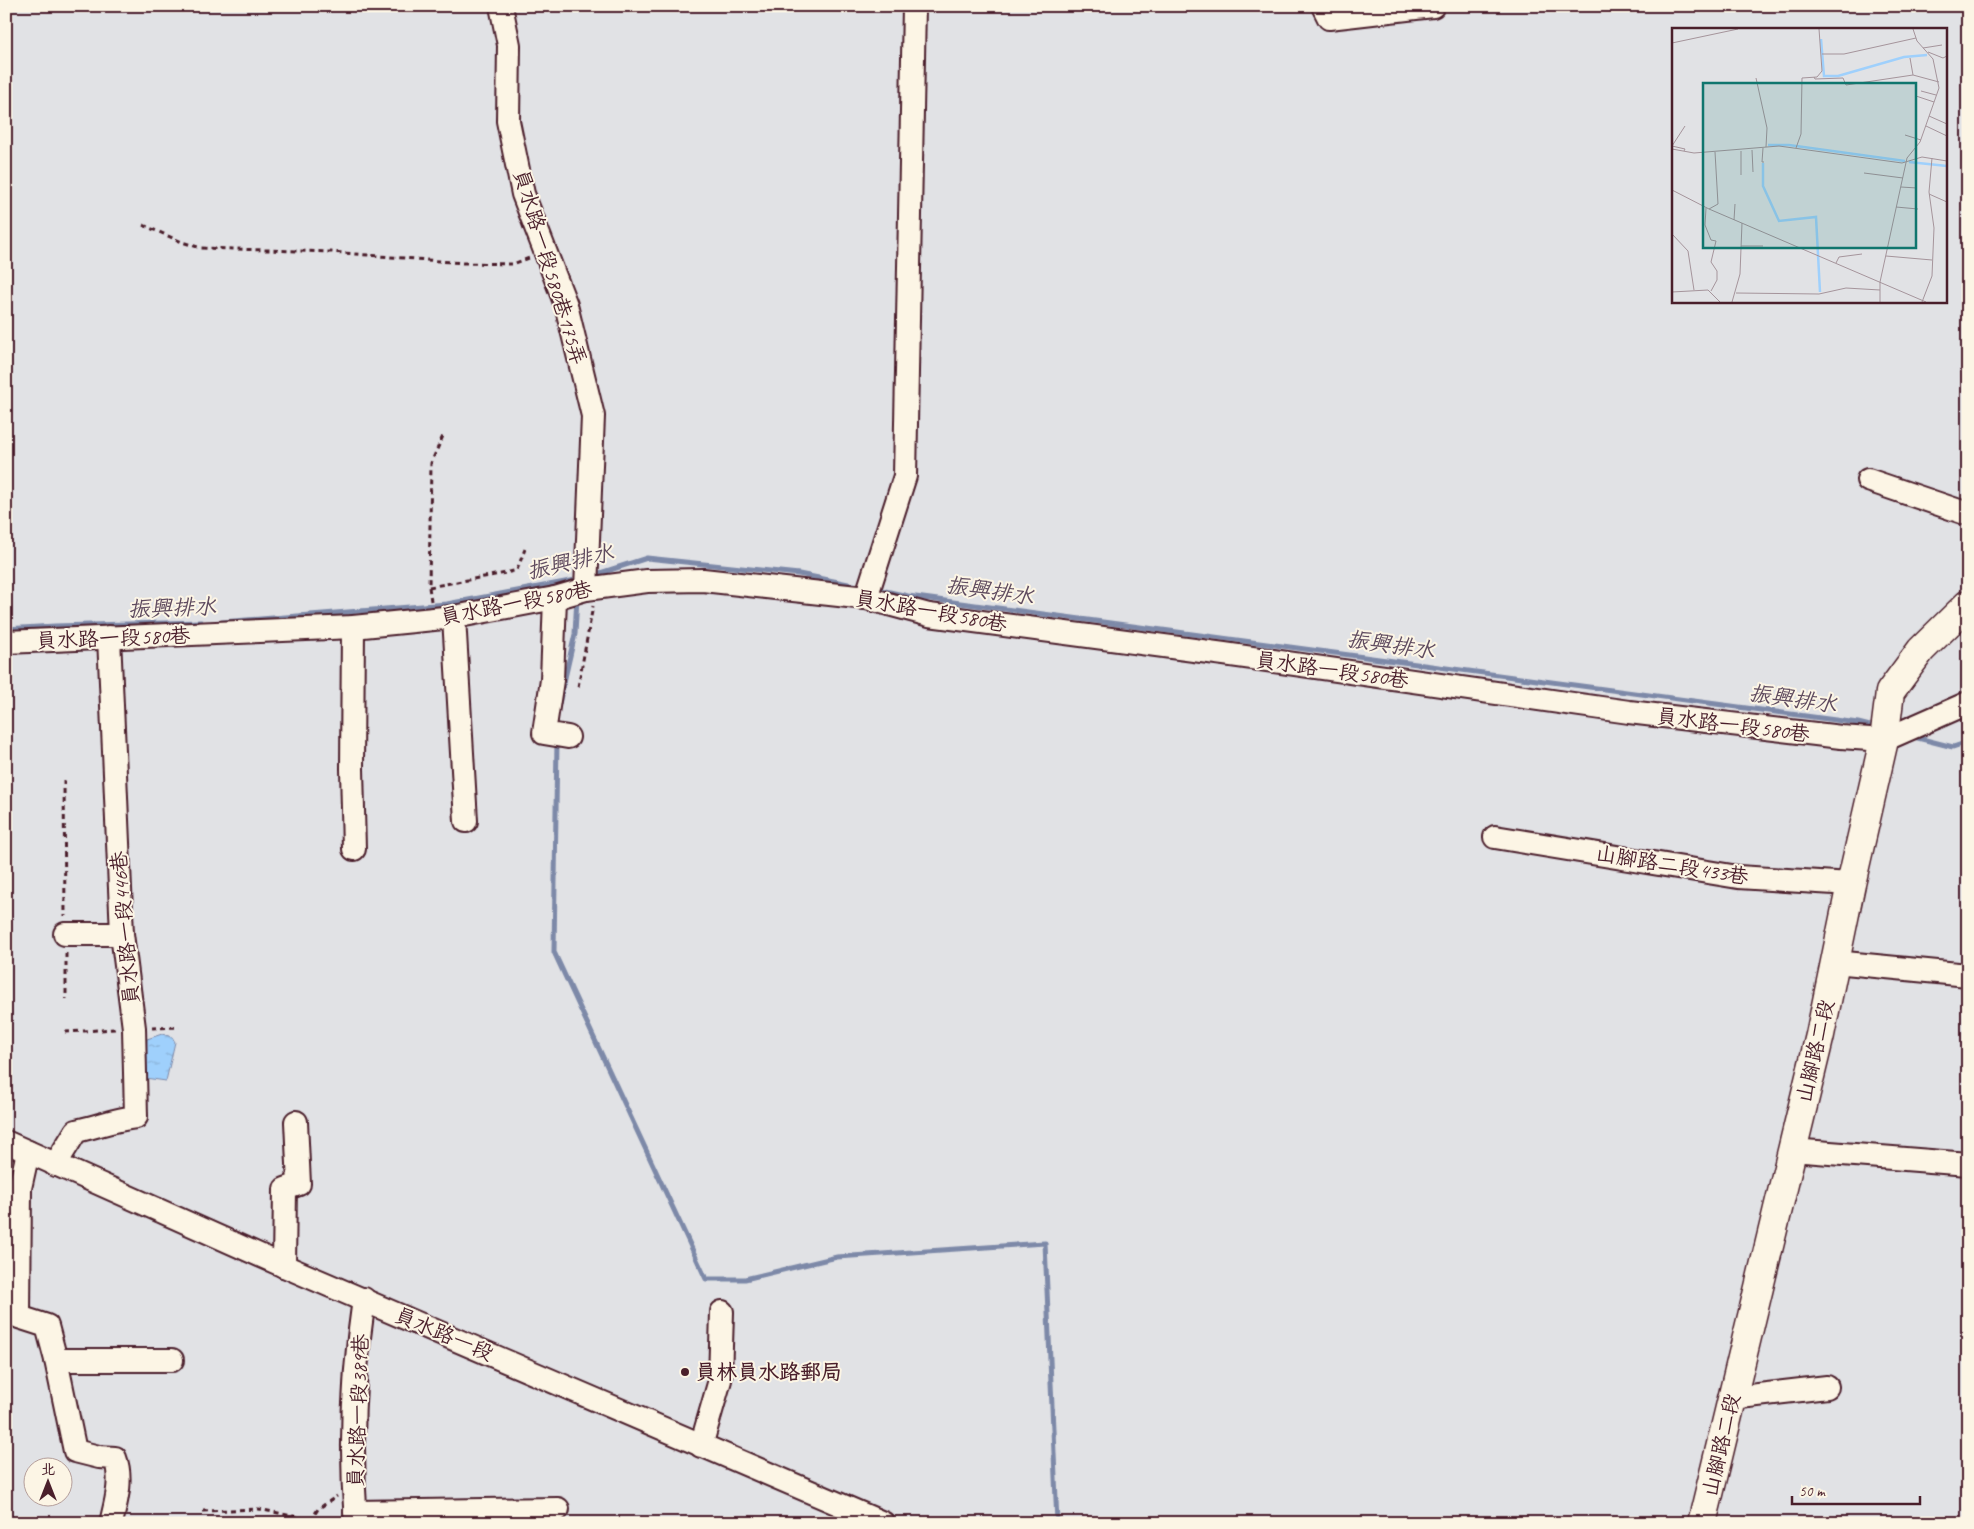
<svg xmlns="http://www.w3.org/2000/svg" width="1974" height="1529" viewBox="0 0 1974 1529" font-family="Caveat,'LXGW WenKai TC',sans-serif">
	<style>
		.water { fill: url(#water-ripples); stroke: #7d89a8 }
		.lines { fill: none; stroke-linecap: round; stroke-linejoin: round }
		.stream { stroke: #7d89a8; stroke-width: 5 }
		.minor-casing { stroke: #4a1f2b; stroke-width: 26 }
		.major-casing { stroke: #4a1f2b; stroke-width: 31 }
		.path { stroke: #4a1f2b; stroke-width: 3; stroke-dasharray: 5 4; stroke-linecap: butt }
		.minor { stroke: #fcf5e5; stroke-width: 22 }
		.major { stroke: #fcf5e5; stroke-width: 28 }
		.poi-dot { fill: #4a1f2b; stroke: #fcf5e5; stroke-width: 2 }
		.labels { text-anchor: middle; stroke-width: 4; stroke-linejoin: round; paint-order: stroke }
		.street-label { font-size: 21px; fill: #4a1f2b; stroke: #fcf5e5 }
		.poi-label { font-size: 21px; font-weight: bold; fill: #4a1f2b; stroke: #fcf5e5; text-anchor: start }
		.water-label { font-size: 22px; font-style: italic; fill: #5f4b5f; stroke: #fcf5e5 }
		.inset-river { fill: none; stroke: #9fd0fc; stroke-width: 2.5 }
		.inset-road { fill: none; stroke: #a5949b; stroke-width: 1 }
		.view { fill: #0f766e; fill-opacity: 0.15; stroke: #0f766e; stroke-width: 2.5 }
		.inset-edge { fill: none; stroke: #4a1f2b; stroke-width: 2.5 }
	</style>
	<defs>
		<pattern id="water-ripples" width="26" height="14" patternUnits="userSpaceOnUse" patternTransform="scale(1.25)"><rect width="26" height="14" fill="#9fd0fc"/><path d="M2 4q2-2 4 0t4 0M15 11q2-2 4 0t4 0" fill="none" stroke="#8ab2d8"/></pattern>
	</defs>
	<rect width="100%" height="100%" fill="#e1e2e5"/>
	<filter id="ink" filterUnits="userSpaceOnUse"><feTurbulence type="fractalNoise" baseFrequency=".02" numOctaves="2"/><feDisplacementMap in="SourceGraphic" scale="10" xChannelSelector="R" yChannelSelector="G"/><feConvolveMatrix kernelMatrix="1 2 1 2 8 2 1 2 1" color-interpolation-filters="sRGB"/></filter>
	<g filter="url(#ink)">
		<!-- water -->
		<polygon class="water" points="162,1034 172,1037 175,1042 166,1081 145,1078 147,1039"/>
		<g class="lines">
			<!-- stream -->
			<g class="stream">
				<polyline points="591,576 647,558 799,574 863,587"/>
				<polyline points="876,589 908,596 1858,723 1878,728"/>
				<polyline points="222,622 447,604 581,579"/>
				<polyline points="6,629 55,626 201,622"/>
				<polyline points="559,704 575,634 577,597"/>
				<polyline points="1910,736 1953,747 1968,742"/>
				<polyline points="557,740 554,952 706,1279 745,1279 837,1257 1045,1243 1057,1523"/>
			</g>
			<defs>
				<g id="minor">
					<polyline points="501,6 509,45 508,121 523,194 566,305 593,416 586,589"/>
					<polyline points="1323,6 1329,18 1433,6"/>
					<polyline points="1868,480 1968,514"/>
					<polyline points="555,598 552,680 544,733 568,737"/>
					<polyline points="866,598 905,476 914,6"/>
					<polyline points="454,617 466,821"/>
					<polyline points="353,627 352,769 354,849"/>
					<polyline points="6,642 353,627 454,617 555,598 586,589 647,581 703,580 866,598 929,615 1224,654 1629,712 1841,737 1884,740 1968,703"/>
					<polyline points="1495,837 1738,877 1851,884"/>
					<polyline points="65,934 122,934"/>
					<polyline points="1835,962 1968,975"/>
					<polyline points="6,1142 284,1266 883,1523"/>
					<polyline points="1792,1150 1968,1164"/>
					<path d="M28,1152L20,1188L19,1317L47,1326L56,1360L75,1451L99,1457L115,1458C123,1479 116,1502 111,1523"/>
					<path d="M55,1165L76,1131C96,1127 115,1119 136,1117L134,1028L122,934L109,637"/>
					<polyline points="284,1266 285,1189 299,1184 296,1122"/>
					<polyline points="56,1360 172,1360"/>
					<polyline points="1732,1398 1827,1387"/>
					<polyline points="701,1446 720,1380 722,1312"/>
					<polyline points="355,1512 558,1509"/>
					<path d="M356,1523C350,1448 353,1373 364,1299"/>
				</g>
				<polyline id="major" points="1702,1523 1820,1035 1851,884 1884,740 1890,692 1921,650 1968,604"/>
			</defs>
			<!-- minor casing -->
			<use href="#minor" class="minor-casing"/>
			<!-- major casing -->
			<use href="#major" class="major-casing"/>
			<!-- path -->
			<g class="path">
				<polyline points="143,225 182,242 201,248 331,252 463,263 513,264 529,258"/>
				<polyline points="429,587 506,573 517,570 525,549"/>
				<polyline points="431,601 429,587 431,463 443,436"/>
				<polyline points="578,687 593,606"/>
				<polyline points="64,780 65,916"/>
				<polyline points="66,953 66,999"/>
				<polyline points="152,1028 179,1027"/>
				<polyline points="65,1032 116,1029"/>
				<polyline points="203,1511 259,1509 311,1520 318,1509 337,1496"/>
			</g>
			<!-- minor -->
			<use href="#minor" class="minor"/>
			<!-- major -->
			<use href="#major" class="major"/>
		</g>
	</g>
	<!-- markers -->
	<circle class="poi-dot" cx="685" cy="1372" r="5"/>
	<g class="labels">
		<!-- street labels -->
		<g class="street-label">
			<text transform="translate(550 267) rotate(73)" y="7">員水路一段580巷175弄</text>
			<text transform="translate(516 603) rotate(-11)" y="7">員水路一段580巷</text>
			<text transform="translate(931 611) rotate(10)" y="7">員水路一段580巷</text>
			<text transform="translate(113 638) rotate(-2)" y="7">員水路一段580巷</text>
			<text transform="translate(1332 670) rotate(8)" y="7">員水路一段580巷</text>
			<text transform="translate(1733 725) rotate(7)" y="7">員水路一段580巷</text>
			<text transform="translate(1672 865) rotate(9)" y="7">山腳路二段433巷</text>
			<text transform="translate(125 928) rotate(-95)" y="7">員水路一段446巷</text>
			<text transform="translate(1815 1051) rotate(-77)" y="7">山腳路二段</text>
			<text transform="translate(444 1334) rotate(23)" y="7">員水路一段</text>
			<text transform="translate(358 1411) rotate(-88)" y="7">員水路一段389巷</text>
			<text transform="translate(1721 1445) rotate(-77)" y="7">山腳路二段</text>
		</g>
		<!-- poi labels -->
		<g class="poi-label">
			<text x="695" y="1379">員林員水路郵局</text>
		</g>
		<!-- water labels -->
		<g class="water-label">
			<text transform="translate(570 561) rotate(-13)" y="8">振興排水</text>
			<text transform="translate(990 590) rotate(8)" y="8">振興排水</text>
			<text transform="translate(172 607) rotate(-2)" y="8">振興排水</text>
			<text transform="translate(1391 644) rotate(8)" y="8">振興排水</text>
			<text transform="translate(1793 698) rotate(8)" y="8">振興排水</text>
		</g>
	</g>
	<!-- overview -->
	<g transform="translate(1672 28)">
		<rect width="275" height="275" fill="#e1e2e5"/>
		<path class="inset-river" d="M149,11L152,48H166L232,29L255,27M96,117H117L233,133M237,134L275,138M91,135V158L107,193L144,189L148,264"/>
		<path class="inset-road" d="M0,15L66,1M251,20L270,17M256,24L271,30L275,28M150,26H172L244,10M238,30L241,47M142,49L143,51L171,50L174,57L241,47L267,54M84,50L95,100L94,119M249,63L264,67M244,68L262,74M257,88L275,96M254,98L275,108M233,107L249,112M91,120L90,134H92M124,120L129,106L130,50L145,49L150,43L147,1M0,121L22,125L107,118L230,135L250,129L275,133M80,122L81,144M12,123L13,121L0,118L13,98M69,123V147M192,145L231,150M229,159L245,160M0,162L37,181L254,274M257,166L275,174M224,179L246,181M34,180L33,197L39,212L44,213L39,234L45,243V252L39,263M37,181L46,176L43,124M62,192L63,176M0,206L16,223L22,262M69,218H91M214,228L260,232M164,235L167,229L190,226M0,264L36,262L48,274M64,265L147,266L174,260L208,262M60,274L68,246L70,195M208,274V254L235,130L248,114L267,60L261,31L245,13L241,1M250,274L260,248L262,200L257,164L260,130"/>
		<path class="view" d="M31,55H244V220H31Z"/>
		<rect width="275" height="275" class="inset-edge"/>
	</g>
	<!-- margin -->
	<rect width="1974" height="1529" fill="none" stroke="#fcf5e5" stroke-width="25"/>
	<rect x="12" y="12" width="1949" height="1504" fill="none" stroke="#4a1f2b" stroke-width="2" filter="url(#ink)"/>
	<!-- north arrow -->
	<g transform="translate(48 1482)"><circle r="24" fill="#fcf5e5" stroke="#b59f9b"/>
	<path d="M0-4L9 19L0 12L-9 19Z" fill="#4a1f2b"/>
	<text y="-8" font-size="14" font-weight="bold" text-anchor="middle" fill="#4a1f2b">北</text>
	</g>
	<!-- scale -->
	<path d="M1792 1496v8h128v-8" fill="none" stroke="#4a1f2b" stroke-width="2.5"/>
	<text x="1799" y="1496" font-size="15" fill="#4a1f2b" stroke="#fcf5e5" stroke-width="4" paint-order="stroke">50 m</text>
</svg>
